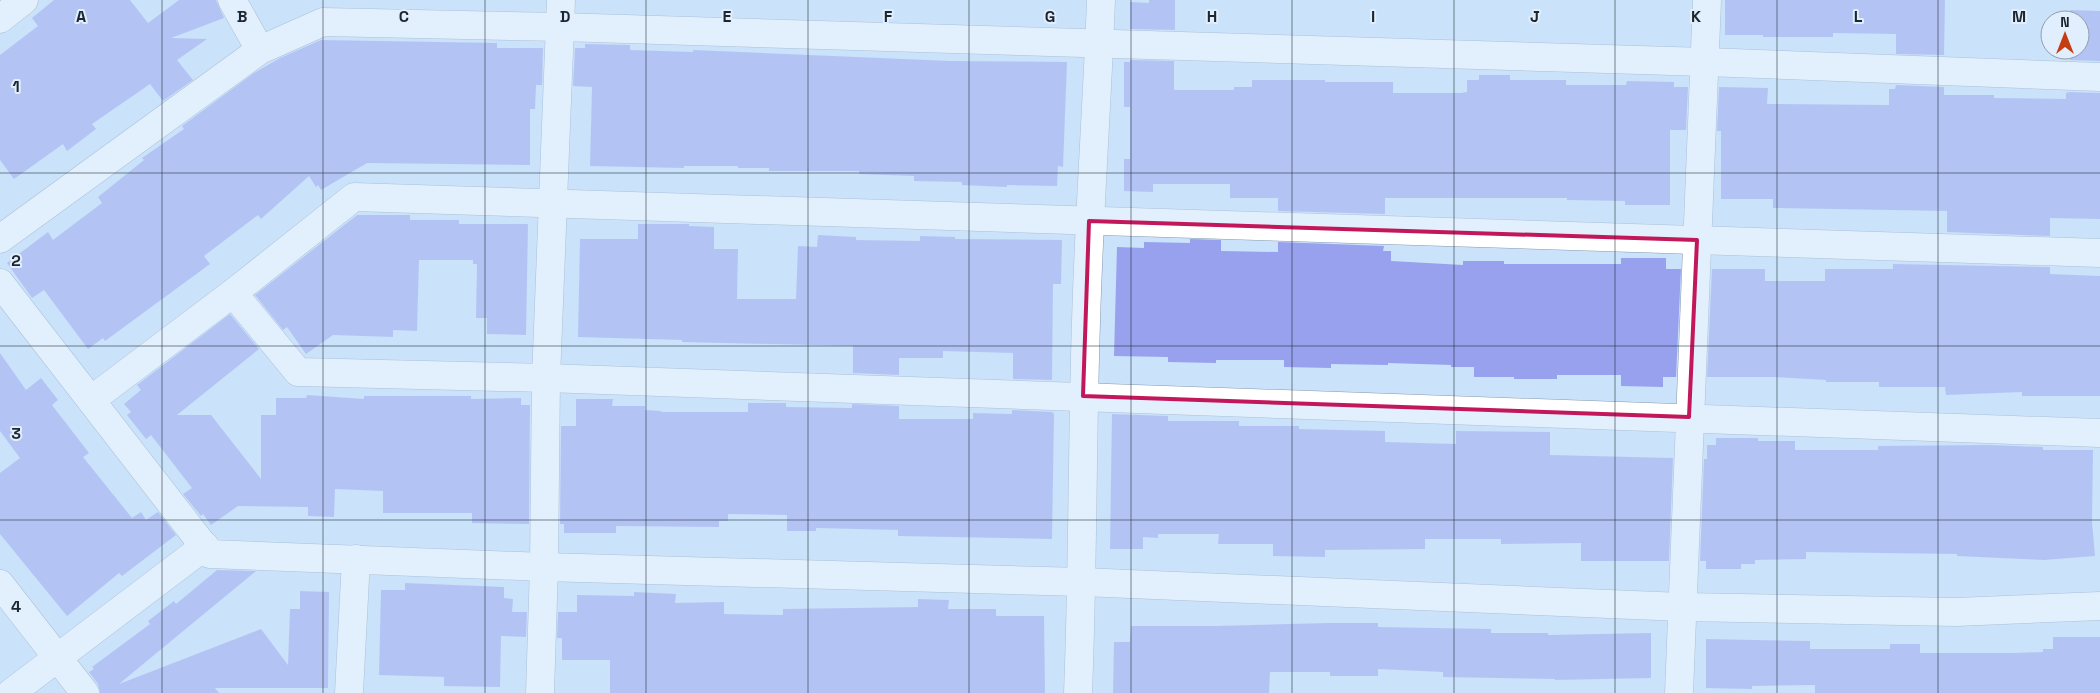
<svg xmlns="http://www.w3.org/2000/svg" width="2100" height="693" viewBox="0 0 2100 693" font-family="'Space Grotesk',sans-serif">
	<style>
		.building { fill: #98a1ee }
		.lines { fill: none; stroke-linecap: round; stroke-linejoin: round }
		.minor-casing { stroke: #849ab1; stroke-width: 29 }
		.tertiary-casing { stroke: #849ab1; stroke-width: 29 }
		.minor { stroke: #fff; stroke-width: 28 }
		.tertiary { stroke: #fff; stroke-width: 28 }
		.marked { fill: none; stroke: #c2185b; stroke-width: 4; stroke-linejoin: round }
		.grid { fill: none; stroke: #1d262f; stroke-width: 1; stroke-opacity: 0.55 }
		.grid-label { font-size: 16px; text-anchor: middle; font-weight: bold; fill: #1d262f; stroke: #e0eefd; stroke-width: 4; stroke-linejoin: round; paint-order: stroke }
	</style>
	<rect width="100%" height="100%" fill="#cae2fa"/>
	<!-- building -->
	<g class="building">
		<polygon points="54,0 130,0 148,23 179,0 216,0 224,18 171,38 207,39 177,60 193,80 163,101 150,84 92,124 96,129 67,151 63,144 14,179 0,160 0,55 38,26 32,18"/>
		<polygon points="1149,0 1175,0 1175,30 1130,29 1130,2 1149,3"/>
		<polygon points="1725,0 1945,0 1944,55 1896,54 1896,34 1833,33 1833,37 1763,37 1763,35 1725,35"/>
		<polygon points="2070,10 2100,11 2100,61 2070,60 2070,50 2080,50 2080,20 2070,20"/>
		<polygon points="321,40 497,43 497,48 543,48 542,85 536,85 535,109 530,109 530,165 367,163 321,190 318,185 316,187 309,176 261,219 258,215 204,256 210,264 105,341 103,338 88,349 44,290 32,298 7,263 48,232 53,240 82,218 102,203 98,197 144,160 142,158 184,129 182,126 254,73 280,58"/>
		<polygon points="585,44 630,45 630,50 693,52 693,50 950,61 1067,62 1063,167 1058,166 1057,186 1007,185 1007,187 962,185 962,182 914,181 914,176 859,174 859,171 769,171 769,168 738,168 738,166 684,166 684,168 590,166 592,87 573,86 575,48 585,48"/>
		<polygon points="1130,60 1174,61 1174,90 1234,90 1234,87 1252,87 1252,80 1325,80 1325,82 1393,82 1393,93 1461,93 1467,92 1467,80 1479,80 1479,75 1510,75 1510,80 1566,80 1566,85 1626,85 1627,81 1674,82 1674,87 1688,87 1686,130 1670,130 1670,205 1625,205 1625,201 1567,200 1567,198 1385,198 1385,214 1278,211 1278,198 1230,198 1230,184 1153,184 1153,192 1124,191 1124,159 1130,159 1130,107 1124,107 1124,62 1130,62"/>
		<polygon points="1896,85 1944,87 1944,95 1994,95 1994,98 2066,99 2066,93 2070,92 2100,93 2100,219 2050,218 2050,236 1947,232 1947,211 1773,208 1773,199 1721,199 1721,131 1717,131 1719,87 1768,88 1767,104 1889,105 1889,89 1895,89"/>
		<polygon points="357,215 410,215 410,220 459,220 459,224 528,224 526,335 487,334 487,318 476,318 477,264 473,264 473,260 419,260 417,331 393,330 393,337 333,335 306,354 287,327 283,330 255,295"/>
		<polygon points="638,224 689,224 689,226 714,227 714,249 738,249 737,299 796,299 798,246 817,247 818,235 856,237 856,240 920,241 920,236 955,237 955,239 1062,240 1061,284 1053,284 1052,380 1013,379 1013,353 943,351 943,358 899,358 899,375 853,373 853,346 682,342 682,340 578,337 580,239 638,239"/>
		<polygon points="1190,239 1221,240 1221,251 1278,252 1278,242 1384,246 1383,251 1391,251 1391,261 1463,265 1463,261 1504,261 1504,264 1621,264 1621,258 1666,258 1666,269 1681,269 1676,377 1663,377 1663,387 1621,386 1621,375 1557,375 1557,379 1514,379 1514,377 1474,377 1474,367 1451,367 1451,365 1388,363 1388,365 1331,364 1331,368 1284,367 1284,360 1216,360 1216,363 1168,362 1168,357 1114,356 1117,247 1144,248 1144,242 1190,243"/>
		<polygon points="1893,264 2050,267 2050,274 2100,276 2100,396 2022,396 2022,392 1946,395 1945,387 1879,387 1879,382 1826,382 1826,380 1774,377 1707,377 1712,269 1765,269 1765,281 1825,281 1825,269 1893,269"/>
		<polygon points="230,314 259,349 177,415 211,415 261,479 261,415 276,415 276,398 306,398 307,395 364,399 364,396 471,396 471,399 521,398 521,405 530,405 529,524 472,523 472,513 383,513 383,491 335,489 334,517 308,516 308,507 238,506 211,525 203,514 201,516 183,494 192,488 151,435 146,439 127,415 131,412 124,404 141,390 137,385"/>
		<polygon points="0,353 26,390 41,378 58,400 52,405 89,453 83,457 132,518 141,512 146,520 158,512 176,535 122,576 119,573 67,616 0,534 0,473 20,458 0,431"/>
		<polygon points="576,399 613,399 612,406 645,406 645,410 661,411 661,412 748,412 748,403 786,403 786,407 852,408 852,404 899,406 899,419 973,419 973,413 1012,414 1012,410 1052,412 1054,414 1052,539 898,536 898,530 816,528 816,531 787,531 787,515 728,514 728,521 719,521 719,527 616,526 616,533 564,533 564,524 560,524 561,426 576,426"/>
		<polygon points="1112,414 1168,416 1168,421 1239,421 1239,426 1299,426 1299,429 1385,431 1385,442 1456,444 1456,431 1550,432 1550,455 1673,458 1669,561 1581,561 1581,543 1501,544 1501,539 1425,539 1425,549 1325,550 1325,557 1273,556 1273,544 1218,544 1219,534 1158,534 1158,538 1143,537 1143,549 1110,549"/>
		<polygon points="1716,438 1758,438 1758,441 1795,441 1795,450 1878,450 1878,446 1989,445 2043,447 2043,450 2093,450 2092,522 2095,556 2044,560 1957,556 1957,554 1806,552 1806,559 1755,560 1755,564 1741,564 1741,569 1706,569 1706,561 1700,561 1704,459 1707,459 1707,445 1716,445"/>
		<polygon points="217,570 256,571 119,684 261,629 288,665 290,609 300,609 300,591 329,592 328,688 215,688 219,693 100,693 98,684 89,672 94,669 92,667 150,624 148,621 174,601 176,604"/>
		<polygon points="405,583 504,587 504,598 513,599 512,612 527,612 526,637 501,636 500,687 444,686 444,677 379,675 381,590 405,590"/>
		<polygon points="634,592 676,594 675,603 724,602 724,614 783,615 783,609 918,607 918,599 949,600 948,609 996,609 996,616 1044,616 1045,693 610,693 610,660 562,660 562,638 557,638 558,612 577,612 577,595 634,596"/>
		<polygon points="1326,623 1378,623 1378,627 1491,629 1491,633 1548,633 1548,635 1651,633 1651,678 1555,680 1555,679 1443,677 1443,672 1378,669 1378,676 1330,676 1330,672 1270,672 1269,693 1113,693 1114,642 1130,642 1131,626 1216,626"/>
		<polygon points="2053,637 2100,637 2100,693 1815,693 1815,685 1752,686 1752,689 1706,688 1706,639 1810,641 1810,649 1890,649 1890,644 1920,644 1920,653 2014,653 2043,652 2043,649 2053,649"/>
	</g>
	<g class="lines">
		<defs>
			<g id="minor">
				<polyline points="232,0 260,50"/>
				<polyline points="0,19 24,0"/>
				<polyline points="0,239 260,50 323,22 560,27 1705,62 2100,77"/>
				<polyline points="233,293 298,372 546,378 2100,433"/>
				<polyline points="91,400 233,293 354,197 2100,253"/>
				<polyline points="0,584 85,693"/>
				<polyline points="11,693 205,546"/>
				<polyline points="349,693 356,559"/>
			</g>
			<g id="tertiary">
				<polyline points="0,283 210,554 544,567 1082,582 1682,607 1956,612 2100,606"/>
				<polyline points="540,693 544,567 546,378 561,0"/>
				<path d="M1078,693C1083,569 1082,445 1086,322C1089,214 1097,107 1101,0"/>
				<polyline points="1679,693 1707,0"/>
			</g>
		</defs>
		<!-- minor casing -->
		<use href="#minor" class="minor-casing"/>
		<!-- tertiary casing -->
		<use href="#tertiary" class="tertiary-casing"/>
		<!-- minor -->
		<use href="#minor" class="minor"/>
		<!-- tertiary -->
		<use href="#tertiary" class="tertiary"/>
	</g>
	<!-- marked area -->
	<path d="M0 0H2100V693H0ZM1089,221L1697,240L1689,417L1083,396Z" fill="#cae2fa" fill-opacity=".55" fill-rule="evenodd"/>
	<path class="marked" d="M1089,221L1697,240L1689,417L1083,396Z"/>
	<!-- grid -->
	<path class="grid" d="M162,0V693M323,0V693M485,0V693M646,0V693M808,0V693M969,0V693M1131,0V693M1292,0V693M1454,0V693M1615,0V693M1777,0V693M1938,0V693M0,173H2100M0,346H2100M0,520H2100"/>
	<g class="grid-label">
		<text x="81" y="22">A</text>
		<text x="242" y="22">B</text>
		<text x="404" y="22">C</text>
		<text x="565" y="22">D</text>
		<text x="727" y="22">E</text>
		<text x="888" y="22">F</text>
		<text x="1050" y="22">G</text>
		<text x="1212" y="22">H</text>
		<text x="1373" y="22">I</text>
		<text x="1535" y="22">J</text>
		<text x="1696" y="22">K</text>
		<text x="1858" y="22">L</text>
		<text x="2019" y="22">M</text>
		<text x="16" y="92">1</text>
		<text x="16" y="266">2</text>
		<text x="16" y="439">3</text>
		<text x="16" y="612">4</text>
	</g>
	<!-- north arrow -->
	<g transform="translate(2065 35)"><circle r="24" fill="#e0eefd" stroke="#929eab"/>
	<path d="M0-4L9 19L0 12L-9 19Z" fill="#c43c0f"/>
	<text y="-8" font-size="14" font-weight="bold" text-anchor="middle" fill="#1d262f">N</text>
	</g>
</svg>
